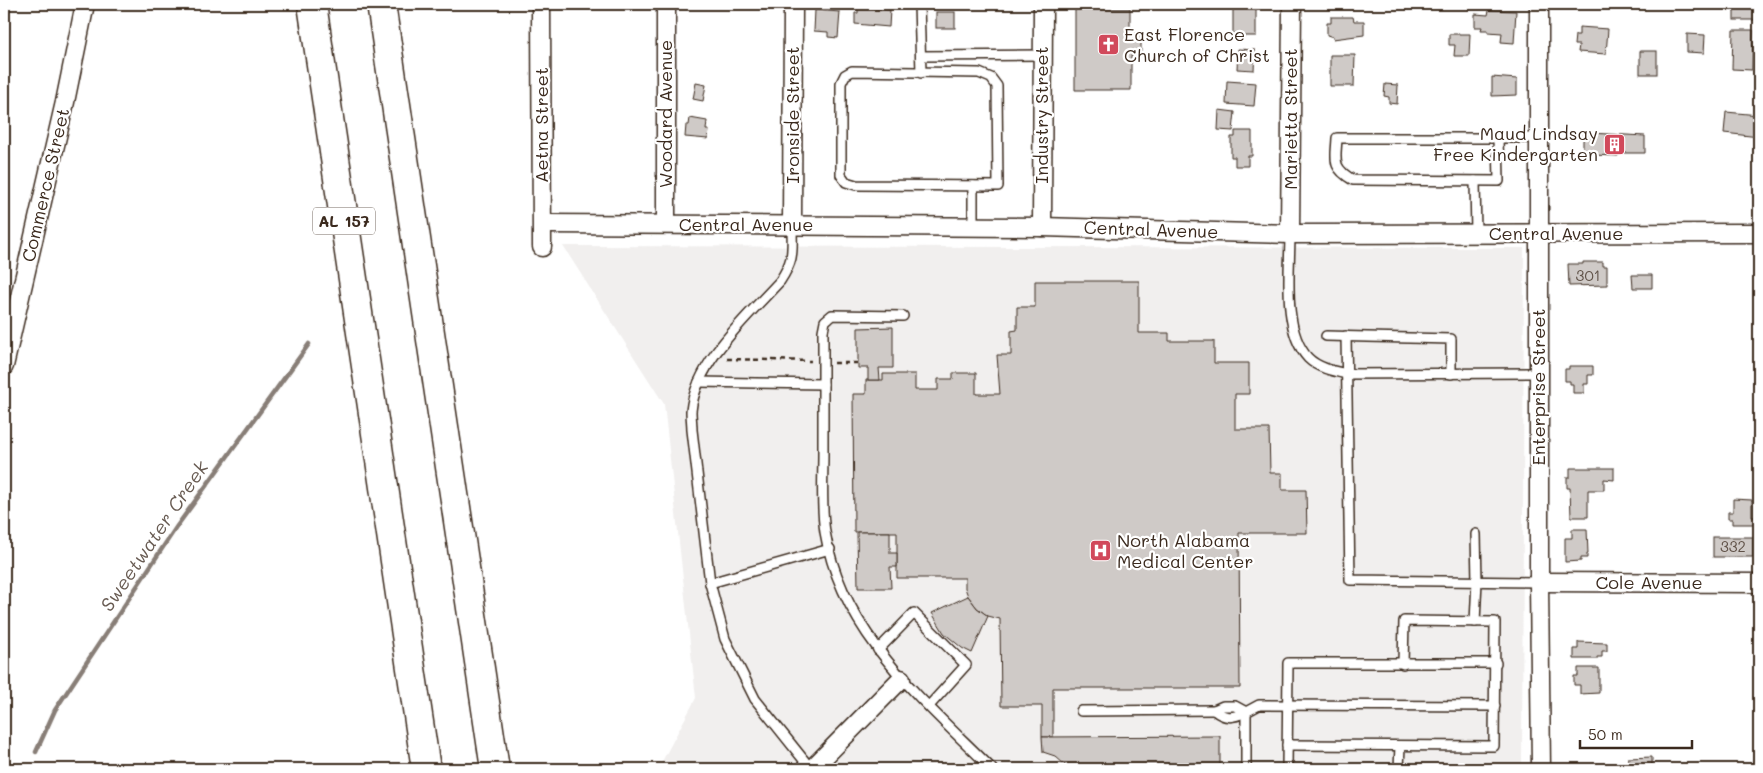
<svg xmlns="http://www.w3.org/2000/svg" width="1763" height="773" viewBox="0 0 1763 773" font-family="Mali,sans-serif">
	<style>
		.built { fill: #f1efee }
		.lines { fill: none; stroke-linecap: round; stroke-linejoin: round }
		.stream { stroke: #887e77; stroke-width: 4.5 }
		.building { fill: #cfcac7; stroke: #3b2a1e }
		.lane-casing { stroke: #3b2a1e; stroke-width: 12 }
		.street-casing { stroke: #3b2a1e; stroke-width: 21 }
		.highway-casing { stroke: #3b2a1e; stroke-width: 31 }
		.path { stroke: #3b2a1e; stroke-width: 2.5; stroke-dasharray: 5 4; stroke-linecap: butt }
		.lane { stroke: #fff; stroke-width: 9 }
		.street { stroke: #fff; stroke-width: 18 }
		.highway { stroke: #fff; stroke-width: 28 }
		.labels { text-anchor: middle; stroke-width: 4.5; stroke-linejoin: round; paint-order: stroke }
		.number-label { font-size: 15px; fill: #605248 }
		.shield { fill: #fff; stroke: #766a62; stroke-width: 1 }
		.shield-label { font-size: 16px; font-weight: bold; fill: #3b2a1e }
		.poi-label { font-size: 18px; fill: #3b2a1e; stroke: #fff; text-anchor: start }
		.street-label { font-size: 18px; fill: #3b2a1e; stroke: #fff }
		.water-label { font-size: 19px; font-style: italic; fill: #685b52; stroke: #fff }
	</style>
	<rect width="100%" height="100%" fill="#fff"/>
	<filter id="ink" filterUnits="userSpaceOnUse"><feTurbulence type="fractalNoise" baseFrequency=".02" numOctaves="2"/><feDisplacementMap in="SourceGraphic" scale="10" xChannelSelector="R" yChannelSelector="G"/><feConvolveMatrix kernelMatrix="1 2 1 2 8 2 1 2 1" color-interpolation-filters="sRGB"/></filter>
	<g filter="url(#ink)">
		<!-- built -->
		<polygon class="built" points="563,246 1524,248 1522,769 658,769 696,698 664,404"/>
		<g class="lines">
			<!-- stream -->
			<polyline class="stream" points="36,752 55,710 177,526 309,344"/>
		</g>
		<!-- building -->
		<g class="building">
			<polygon points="1084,4 1106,4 1106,8 1130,8 1130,33 1141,33 1141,56 1131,56 1131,90 1075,90 1075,8 1084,8"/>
			<rect x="1233" y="4" width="23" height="32"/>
			<rect x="1734" y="4" width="22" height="16"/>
			<polygon points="858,7 890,10 889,27 855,24 855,13 858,13"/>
			<polygon points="815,10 840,12 838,38 828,37 828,32 814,31"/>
			<polygon points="1489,10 1516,11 1514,43 1501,42 1502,33 1488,32 1488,30 1481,30 1482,27 1475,27 1475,14 1488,15"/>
			<rect x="936" y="12" width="19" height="16"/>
			<polygon points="1331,17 1353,17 1354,21 1364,21 1364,35 1333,39 1333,37 1327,35 1327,23 1331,23"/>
			<polygon points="1579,27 1608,29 1606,54 1578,52 1579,45 1574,45 1575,35 1579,35"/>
			<polygon points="1733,30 1753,30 1752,70 1732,69"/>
			<polygon points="1449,34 1470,34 1469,56 1454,56 1455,45 1449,45"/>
			<polygon points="1687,34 1705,35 1704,53 1687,52"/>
			<polygon points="1238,49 1255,50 1254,70 1237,69"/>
			<rect x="1640" y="51" width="17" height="23"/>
			<polygon points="1330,55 1355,55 1354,86 1330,86"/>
			<polygon points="1492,77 1517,79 1517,95 1492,96"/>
			<polygon points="1227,81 1256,83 1254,106 1226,104"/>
			<polygon points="696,83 706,85 703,101 693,99"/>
			<polygon points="1385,84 1398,85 1397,104 1389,103 1389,97 1384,96"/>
			<polygon points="1219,110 1235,112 1233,131 1218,130"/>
			<polygon points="1726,112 1759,115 1759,137 1724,133"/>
			<polygon points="690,118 707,121 706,130 709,130 708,139 685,137 686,125 689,125"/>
			<polygon points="1235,131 1252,131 1252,156 1248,156 1248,166 1235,166 1235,157 1231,157 1231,137 1235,137"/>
			<polygon points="1590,133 1645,136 1645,153 1619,153 1618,156 1590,155 1590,153 1583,153 1583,134 1590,134"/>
			<polygon points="1583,262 1603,262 1603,266 1607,266 1607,285 1569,286 1568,264 1583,264"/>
			<polygon points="1632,275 1652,275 1652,288 1633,288"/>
			<polygon points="1035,281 1139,281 1139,333 1169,333 1169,341 1214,341 1214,363 1249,363 1249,394 1235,394 1235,429 1269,429 1270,473 1282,473 1282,490 1306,490 1307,533 1239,533 1240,688 1053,688 1053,737 1042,737 1042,706 1001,706 1000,619 988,616 977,608 968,596 965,588 965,578 897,578 897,532 854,532 853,394 866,394 866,380 883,380 883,374 915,374 915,390 938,390 938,379 953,379 953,373 976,373 976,394 1000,394 997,355 1011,355 1011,331 1017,330 1017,307 1035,307"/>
			<polygon points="893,327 893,368 879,368 880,380 868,380 868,368 858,368 858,328"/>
			<polygon points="1569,366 1593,366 1593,375 1588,375 1588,384 1584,384 1584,393 1573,393 1573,384 1570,384 1570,381 1565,381 1565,369 1569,369"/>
			<polygon points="1570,468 1614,468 1614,480 1604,479 1604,490 1588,490 1588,517 1571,517 1570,488 1567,488 1567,477 1570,477"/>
			<polygon points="1733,499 1752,500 1752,517 1756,517 1756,524 1732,524 1732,519 1728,519 1728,512 1733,512"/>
			<polygon points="1572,529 1587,529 1588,554 1587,554 1587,558 1581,558 1581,561 1565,562 1565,538 1572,538"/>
			<polygon points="857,532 890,532 890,553 897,553 897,567 890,567 891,588 858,588"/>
			<rect x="1713" y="537" width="40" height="20"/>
			<polygon points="968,596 977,608 988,616 972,653 962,648 944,633 932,613"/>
			<polygon points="1578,642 1607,643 1607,651 1602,651 1602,657 1597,657 1597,659 1574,659 1574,649 1578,649"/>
			<polygon points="1578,668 1599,668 1599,693 1580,694 1580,685 1574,685 1574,676 1578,676"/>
			<polygon points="1220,736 1220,769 1068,769 1065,765 1055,756 1043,752 1042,737"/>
			<polygon points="1652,757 1652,769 1628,769 1628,758"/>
		</g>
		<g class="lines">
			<defs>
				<g id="lane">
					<polyline points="919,4 921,73"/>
					<polyline points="921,56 1043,55"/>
					<polygon points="852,71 979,73 991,78 997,86 998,186 856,185 846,182 841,175 841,83 845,75"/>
					<path d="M1498,138L1499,181L1353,180C1331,167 1336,160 1337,138H1540"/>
					<polyline points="1475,181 1476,234"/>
					<polyline points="973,186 973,227"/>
					<path d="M792,225C792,252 795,258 780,281C748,316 696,361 691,411C691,417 692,424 692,430L710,583L725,639L755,699L811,769"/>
					<path d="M1290,234C1290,271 1282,330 1308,358C1318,368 1333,371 1347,374L1539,373"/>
					<path d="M903,316L832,315L825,321L823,331C823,372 823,412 823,453C823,479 821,506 825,532C842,634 923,700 992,769"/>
					<polyline points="1326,336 1451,339 1451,374"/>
					<polyline points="1346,336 1350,580 1539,582"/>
					<polyline points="699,382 823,384"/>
					<polyline points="710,583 830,549"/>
					<polyline points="1475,622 1477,581 1476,534"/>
					<polyline points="878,650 914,613 966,665 929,706"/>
					<path d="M1223,706H1235L1246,712C1233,718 1225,719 1214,710Z"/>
					<polyline points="1081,711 1214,710"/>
					<polyline points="1287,745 1494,746 1495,622 1404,621 1403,664"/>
					<polyline points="1246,769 1246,712 1259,705 1495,706"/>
					<polyline points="1287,769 1288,663 1496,663"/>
					<polyline points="1399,769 1400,746"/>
				</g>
				<g id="street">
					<polyline points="541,4 542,247"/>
					<polyline points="1539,4 1539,582 1541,769"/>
					<polyline points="543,224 1042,227 1290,234 1759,233"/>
					<polyline points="666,224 666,4"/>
					<polyline points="792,225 793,4"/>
					<polyline points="1042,227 1043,4"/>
					<polyline points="1290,234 1292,4"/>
					<polyline points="4,366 65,102 85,4"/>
					<polyline points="1539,582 1759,583"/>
					<polyline points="812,769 901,679"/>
				</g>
				<g id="highway">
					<polyline points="312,4 426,769"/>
					<polyline points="381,4 495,769"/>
				</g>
			</defs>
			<!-- lane casing -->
			<use href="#lane" class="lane-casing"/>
			<!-- street casing -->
			<use href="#street" class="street-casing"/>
			<!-- highway casing -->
			<use href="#highway" class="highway-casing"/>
			<!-- path -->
			<g class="path">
				<polyline points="727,359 811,361"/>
				<polyline points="834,363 858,363"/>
			</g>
			<!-- lane -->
			<use href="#lane" class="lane"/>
			<!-- street -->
			<use href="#street" class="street"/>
			<!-- highway -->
			<use href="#highway" class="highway"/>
		</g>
	</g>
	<!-- icons -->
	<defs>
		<symbol id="church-square" viewBox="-11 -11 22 22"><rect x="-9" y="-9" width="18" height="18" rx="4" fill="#d1495b" stroke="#fff"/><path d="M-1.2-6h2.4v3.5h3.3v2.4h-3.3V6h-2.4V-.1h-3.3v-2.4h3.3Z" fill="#fff"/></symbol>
		<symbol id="building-square" viewBox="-11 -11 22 22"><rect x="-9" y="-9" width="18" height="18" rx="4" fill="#d1495b" stroke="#fff"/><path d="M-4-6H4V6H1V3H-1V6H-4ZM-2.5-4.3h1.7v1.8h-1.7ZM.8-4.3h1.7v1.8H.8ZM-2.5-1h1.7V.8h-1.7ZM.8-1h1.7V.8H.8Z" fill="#fff"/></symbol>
		<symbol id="hospital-square" viewBox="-11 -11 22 22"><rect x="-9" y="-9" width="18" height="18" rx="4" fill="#d1495b" stroke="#fff"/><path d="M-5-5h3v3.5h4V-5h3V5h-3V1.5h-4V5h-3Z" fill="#fff"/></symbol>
	</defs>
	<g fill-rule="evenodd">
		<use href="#church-square" x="1096" y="32" width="25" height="25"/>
		<use href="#building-square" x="1602" y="132" width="25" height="25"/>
		<use href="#hospital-square" x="1088" y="538" width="25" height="25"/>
	</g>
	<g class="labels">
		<!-- number labels -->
		<g class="number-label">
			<text x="1588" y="281">301</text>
			<text x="1733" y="552">332</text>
		</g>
		<!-- shield labels -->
		<rect class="shield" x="313" y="207.5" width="62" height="27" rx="4"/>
		<g class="shield-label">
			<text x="344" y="227">AL 157</text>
		</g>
		<!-- poi labels -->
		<g class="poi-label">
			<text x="1124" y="41">East Florence<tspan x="1124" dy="21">Church of Christ</tspan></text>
			<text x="1598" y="140" text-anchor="end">Maud Lindsay<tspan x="1598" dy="21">Free Kindergarten</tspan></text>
			<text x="1117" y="547">North Alabama<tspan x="1117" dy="21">Medical Center</tspan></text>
		</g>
		<!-- street labels -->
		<g class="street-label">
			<text transform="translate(666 114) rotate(-90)" y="6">Woodard Avenue</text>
			<text transform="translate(793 115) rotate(-90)" y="6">Ironside Street</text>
			<text transform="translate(1042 115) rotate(-90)" y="6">Industry Street</text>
			<text transform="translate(1291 119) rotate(-90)" y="6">Marietta Street</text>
			<text transform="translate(542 125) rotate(-90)" y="6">Aetna Street</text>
			<text transform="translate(46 185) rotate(-77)" y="6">Commerce Street</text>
			<text x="746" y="231">Central Avenue</text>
			<text transform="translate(1151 230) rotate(2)" y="6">Central Avenue</text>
			<text x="1556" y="240">Central Avenue</text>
			<text transform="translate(1539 387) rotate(-90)" y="6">Enterprise Street</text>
			<text x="1649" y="589">Cole Avenue</text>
		</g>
		<!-- water labels -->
		<g class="water-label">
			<text transform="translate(154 536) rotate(-56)" y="7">Sweetwater Creek</text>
		</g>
	</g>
	<!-- margin -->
	<rect width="1763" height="773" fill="none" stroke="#fff" stroke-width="20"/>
	<rect x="10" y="10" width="1743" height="753" fill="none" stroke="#3b2a1e" stroke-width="2" filter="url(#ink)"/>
	<!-- scale -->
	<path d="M1580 740v8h112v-8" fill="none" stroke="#3b2a1e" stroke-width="2.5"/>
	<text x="1588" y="740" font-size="15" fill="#3b2a1e" stroke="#ffffff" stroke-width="4" paint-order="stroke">50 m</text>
</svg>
